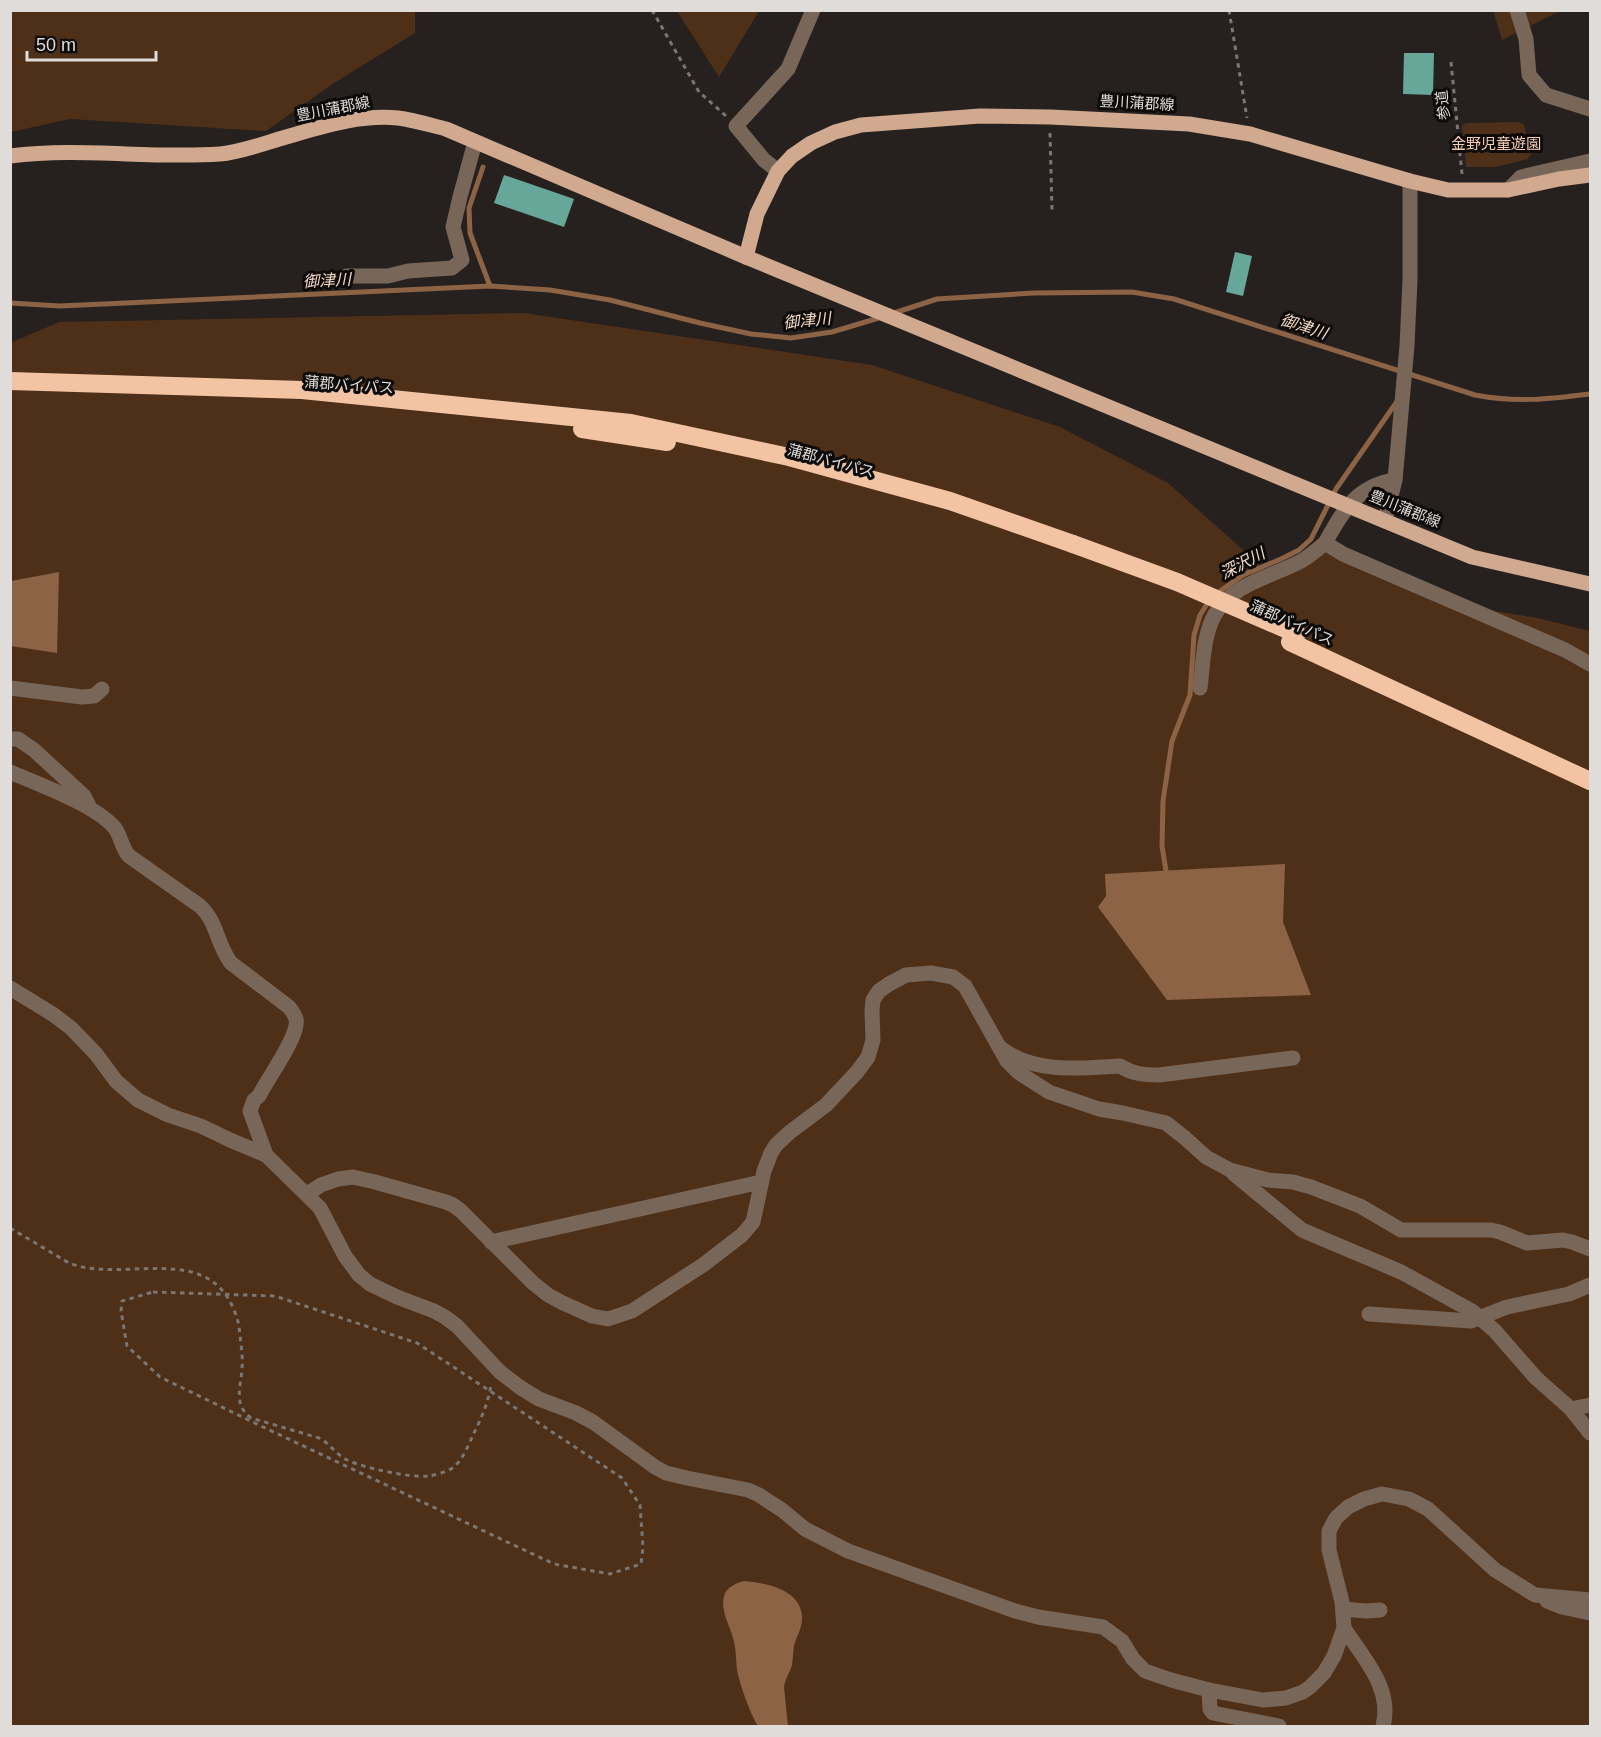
<svg xmlns="http://www.w3.org/2000/svg" width="1601" height="1737" viewBox="0 0 1601 1737" font-family="Helvetica,'Noto Sans JP',sans-serif">
	<style>
		.green { fill: #4e2f17 }
		.water { fill: #8d6345 }
		.lines { fill: none; stroke-linecap: round; stroke-linejoin: round }
		.stream { stroke: #8d6345; stroke-width: 5 }
		.building { fill: #67a799 }
		.path { stroke: #7a7674; stroke-width: 3; stroke-dasharray: 4.5 4.5; stroke-linecap: butt }
		.minor { stroke: #786659; stroke-width: 15 }
		.major { stroke: #d0a98e; stroke-width: 15 }
		.highway { stroke: #f3c4a3; stroke-width: 18 }
		.highway-bridge { stroke: #f3c4a3; stroke-width: 18 }
		.labels { text-anchor: middle; stroke-width: 6; stroke-linejoin: round; paint-order: stroke }
		.street-label { font-size: 15px; fill: #dfdcda; stroke: #0d0b0a }
		.park-label { font-size: 15px; fill: #f7ceb2; stroke: #0d0b0a }
		.water-label { font-size: 16px; font-style: italic; fill: #f6dbc8; stroke: #0d0b0a }
	</style>
	<rect width="100%" height="100%" fill="#26211f"/>
	<!-- green -->
	<g class="green">
		<polygon points="1493,10 1560,11 1502,40"/>
		<polygon points="10,11 415,11 415,33 331,85 266,131 70,119 11,132"/>
		<polygon points="677,11 759,11 719,77"/>
		<polygon points="1519,122 1524,125 1531,154 1528,159 1495,167 1466,167 1462,125 1467,123"/>
		<polygon points="524,313 872,365 1060,427 1168,483 1271,575 1336,544 1475,608 1538,618 1590,631 1590,1726 11,1726 10,343 59,322"/>
	</g>
	<!-- water -->
	<g class="water">
		<polygon points="59,572 57,653 11,646 11,581"/>
		<polygon points="1285,864 1283,922 1311,995 1167,1000 1098,907 1106,896 1105,874"/>
		<path d="M744,1581C766,1583 803,1590 802,1619C802,1629 796,1637 794,1646C793,1652 793,1659 792,1665C790,1673 785,1679 784,1687L788,1726H758C750,1713 740,1685 737,1670C736,1659 736,1648 733,1638C729,1623 719,1609 725,1593C729,1586 737,1583 744,1581Z"/>
	</g>
	<g class="lines">
		<!-- stream -->
		<g class="stream">
			<polyline points="483,167 469,208 470,233 490,286"/>
			<polyline points="10,303 60,306 490,286 550,290 610,300 700,323 751,334 791,338 832,332 882,317"/>
			<path d="M891,314L937,299L1034,293L1132,292L1174,299L1475,395C1516,403 1550,399 1590,394"/>
			<polyline points="1216,594 1243,575 1281,559 1299,550 1311,539 1336,489 1398,400"/>
			<polyline points="1167,877 1162,846 1163,801 1172,741 1190,695 1194,635 1200,615 1209,601"/>
		</g>
	</g>
	<!-- building -->
	<g class="building">
		<polygon points="1404,53 1434,53 1433,95 1403,94"/>
		<polygon points="504,175 574,199 564,227 494,203"/>
		<polygon points="1235,252 1252,256 1243,296 1226,292"/>
	</g>
	<g class="lines">
		<!-- path -->
		<g class="path">
			<polyline points="652,10 699,92 726,116"/>
			<polyline points="1229,10 1247,118"/>
			<polyline points="1451,62 1462,174"/>
			<polyline points="1050,133 1052,211"/>
			<path d="M10,1228L69,1263C122,1284 206,1241 234,1310C238,1320 239,1324 240,1336C241,1346 243,1357 242,1368C241,1387 233,1405 251,1418L319,1438C330,1443 336,1455 347,1460C364,1468 410,1478 428,1476C436,1475 447,1472 454,1467C464,1458 469,1443 475,1431C482,1417 489,1400 491,1384"/>
			<polygon points="153,1292 275,1296 417,1343 622,1478 640,1505 643,1547 641,1564 610,1574 554,1564 263,1427 160,1377 127,1346 121,1311 122,1301"/>
		</g>
		<!-- minor -->
		<g class="minor">
			<polyline points="1517,10 1526,39 1529,75 1546,95 1590,109"/>
			<polyline points="778,171 764,160 736,126 788,69 813,10"/>
			<polyline points="1508,190 1521,177 1590,161"/>
			<polyline points="346,276 388,276 408,271 452,268 462,260 453,227 460,197 475,142"/>
			<path d="M1395,480C1356,486 1343,511 1325,543L1343,554L1565,650L1590,664"/>
			<polyline points="1386,516 1395,480 1407,346 1410,280 1410,181"/>
			<polyline points="10,688 82,697 94,696 102,689"/>
			<path d="M1200,688C1203,665 1203,637 1214,616C1233,582 1273,577 1303,560C1311,555 1318,549 1325,543"/>
			<polyline points="10,739 18,739 34,750 84,796 90,808"/>
			<path d="M10,772C38,784 95,805 114,827C121,835 121,847 129,856L200,906C217,921 217,945 231,963L289,1007C292,1011 295,1015 296,1019C300,1035 267,1079 259,1096L254,1100L250,1111L266,1155L320,1208L345,1256L359,1275L370,1284L397,1297L434,1311L445,1317L457,1326L500,1372L521,1388L539,1399L576,1413L593,1422L655,1467L666,1473L687,1478L748,1490L759,1495L782,1510L805,1529L848,1551L1015,1611L1038,1617L1103,1627L1122,1641L1133,1659L1145,1671L1171,1680L1209,1690L1263,1700L1286,1698L1303,1692L1310,1687L1324,1673L1334,1656L1344,1628L1342,1602L1329,1550V1531L1336,1518L1348,1507L1364,1499L1382,1494L1409,1499L1428,1509L1495,1570L1535,1595L1590,1600"/>
			<polyline points="10,988 54,1015 71,1028 96,1054 116,1081 138,1100 168,1115 201,1126 230,1140 266,1155"/>
			<path d="M1002,1049C1035,1074 1082,1068 1120,1066C1133,1074 1144,1075 1159,1075L1293,1058"/>
			<polyline points="1234,1174 1302,1230 1401,1272 1472,1311 1495,1331 1536,1378 1571,1409 1590,1433"/>
			<polyline points="307,1194 321,1185 338,1179 353,1177 375,1182 446,1202 453,1205 461,1211 533,1283 548,1295 563,1303 592,1316 608,1319 632,1311 703,1265 742,1235 753,1222 764,1171 771,1153 776,1145 790,1132 826,1105 857,1072 868,1057 873,1040 872,1010 873,1000 879,991 889,984 906,975 931,973 953,977 965,986 1007,1061 1018,1072 1049,1092 1099,1109 1123,1113 1166,1123 1185,1138 1206,1157 1230,1170 1268,1180 1293,1182 1311,1187 1360,1206 1401,1230 1491,1230 1500,1232 1527,1243 1563,1240 1572,1242 1590,1249"/>
			<polyline points="491,1242 761,1182"/>
			<polyline points="1369,1314 1471,1321 1507,1307 1569,1294 1590,1285"/>
			<polyline points="1571,1409 1590,1405"/>
			<polyline points="1547,1601 1562,1607 1590,1613"/>
			<polyline points="1343,1609 1366,1611 1380,1610"/>
			<path d="M1344,1628C1363,1658 1393,1688 1383,1726"/>
			<polyline points="1209,1690 1210,1709 1213,1713 1279,1726"/>
		</g>
		<!-- major -->
		<g class="major">
			<path d="M10,156C82,147 149,159 220,154C242,152 265,143 286,137C321,127 360,114 398,118C414,120 430,125 446,129L746,257L757,214L778,171L792,156L811,143L835,132L861,125L980,116L1050,117L1189,124L1250,134L1410,181L1448,190H1508L1559,179L1590,175"/>
			<polyline points="746,257 1472,557 1590,584"/>
		</g>
		<!-- highway -->
		<g class="highway">
			<polyline points="10,381 302,390 631,423 789,457 950,501 1073,544"/>
			<polyline points="582,429 667,442"/>
			<polyline points="1290,642 1590,781"/>
		</g>
		<!-- highway-bridge -->
		<polyline class="highway-bridge" points="1073,544 1177,582 1297,634"/>
	</g>
	<g class="labels">
		<!-- street labels -->
		<g class="street-label">
			<text transform="translate(1137 103) rotate(3)" y="5">豊川蒲郡線</text>
			<text transform="translate(1443 105) rotate(-96)" y="5">参道</text>
			<text transform="translate(333 109) rotate(-11)" y="5">豊川蒲郡線</text>
			<text transform="translate(349 385) rotate(4)" y="5">蒲郡バイパス</text>
			<text transform="translate(831 461) rotate(15)" y="5">蒲郡バイパス</text>
			<text transform="translate(1405 509) rotate(22)" y="5">豊川蒲郡線</text>
			<text transform="translate(1292 623) rotate(24)" y="5">蒲郡バイパス</text>
		</g>
		<!-- park labels -->
		<g class="park-label">
			<text x="1496" y="149">金野児童遊園</text>
		</g>
		<!-- water labels -->
		<g class="water-label">
			<text transform="translate(327 280) rotate(-3)" y="6">御津川</text>
			<text transform="translate(807 320) rotate(-6)" y="6">御津川</text>
			<text transform="translate(1304 326) rotate(18)" y="6">御津川</text>
			<text transform="translate(1242 563) rotate(-28)" y="6">深沢川</text>
		</g>
	</g>
	<!-- border -->
	<rect width="1601" height="1737" fill="none" stroke="#dfdcda" stroke-width="24"/>
	<!-- scale -->
	<path d="M27 51v9h129v-9" fill="none" stroke="#dfdcda" stroke-width="3"/>
	<text x="36" y="51" font-size="18" fill="#dfdcda" stroke="#0d0b0a" stroke-width="4.5" paint-order="stroke">50 m</text>
</svg>
